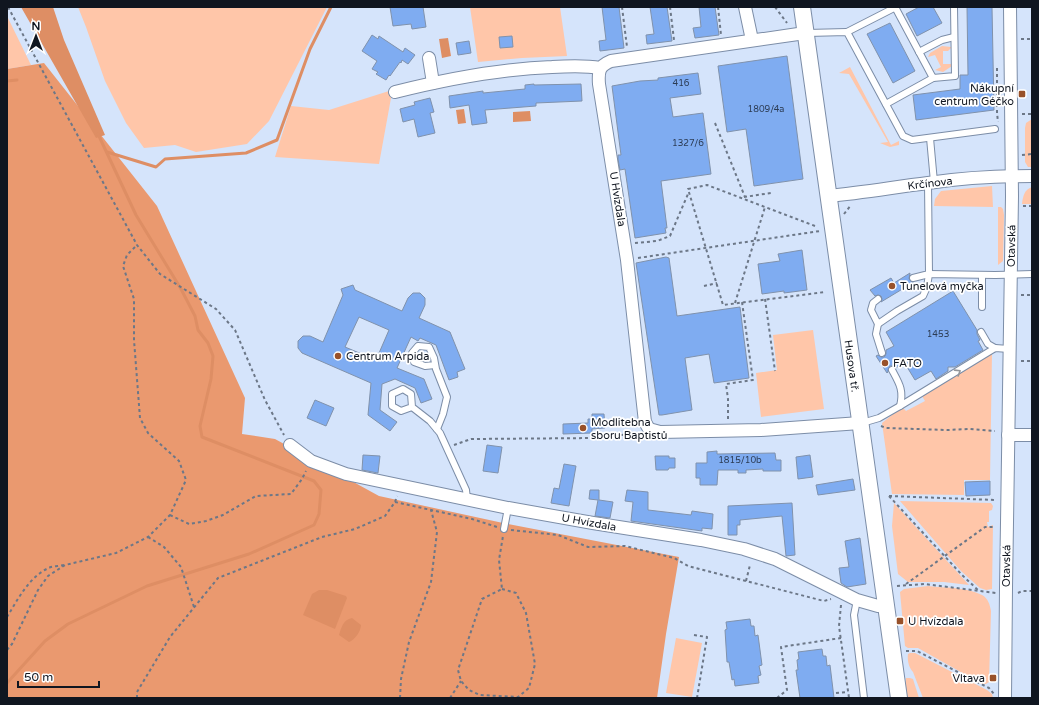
<svg xmlns="http://www.w3.org/2000/svg" width="1039" height="705" viewBox="0 0 1039 705" font-family="'Varela Round',sans-serif">
	<style>
		.green { fill: #ffc6a9 }
		.forest { fill: #ea996f }
		.water { fill: #de8e64 }
		.lines { fill: none; stroke-linecap: round; stroke-linejoin: round }
		.stream { stroke: #de8e64; stroke-width: 3 }
		.building { fill: #7facf1; stroke: #8092ac; fill-rule: evenodd }
		.service-casing { stroke: #7c8da7; stroke-width: 8 }
		.minor-casing { stroke: #7c8da7; stroke-width: 14 }
		.tertiary-casing { stroke: #7c8da7; stroke-width: 18 }
		.path { stroke: #6c7787; stroke-width: 2; stroke-dasharray: 3 3; stroke-linecap: butt }
		.service { stroke: #fff; stroke-width: 6 }
		.minor { stroke: #fff; stroke-width: 12 }
		.tertiary { stroke: #fff; stroke-width: 16 }
		.oneway { stroke: #93969b }
		.poi-dot { fill: #98512a; stroke: #fff; stroke-width: 1.5 }
		.labels { text-anchor: middle; stroke-width: 3.5; stroke-linejoin: round; paint-order: stroke }
		.number-label { font-size: 9px; fill: #2c3c54 }
		.poi-label { font-size: 11px; fill: #101620; stroke: #fff; text-anchor: start }
		.street-label { font-size: 11px; fill: #101620; stroke: #fff }
	</style>
	<rect width="100%" height="100%" fill="#d5e4fb"/>
	<!-- green -->
	<g class="green">
		<polygon points="78,7 327,7 269,121 247,144 196,152 175,145 144,148 126,123 105,81 86,27"/>
		<polygon points="470,7 560,7 567,56 522,58 478,62"/>
		<polygon points="7,16 31,65 7,69"/>
		<polygon points="942,46 951,47 951,48 948,51 943,51 943,64 951,64 952,66 943,72 935,70 941,67 935,55 928,57 930,53"/>
		<polygon points="850,67 891,145 899,141 899,145 890,147 880,143 888,142 849,74 839,73"/>
		<polygon points="389,91 391,98 379,164 275,157 291,106 329,110"/>
		<polygon points="1032,119 1032,167 1028,167 1025,162 1025,128 1026,123"/>
		<polygon points="992,186 993,207 934,206 935,199 941,191"/>
		<path d="M1032,187V204H1022C1023,196 1024,190 1032,187Z"/>
		<polygon points="998,207 1001,207 1003,209 1004,215 1003,261 998,265"/>
		<polygon points="813,330 824,409 761,417 756,373 777,370 773,335"/>
		<polygon points="992,353 990,480 964,480 964,495 892,494 882,423 902,407 906,411 925,401 922,396"/>
		<polygon points="900,501 991,503 993,506 992,510 989,511 989,522 987,522 988,527 993,525 992,589 986,590 980,588 961,571"/>
		<polygon points="894,503 969,585 944,582 908,582 898,574 892,526"/>
		<path d="M928,586C945,588 967,587 982,595C988,598 990,605 991,611L989,682L986,684H982L918,648H908L905,646L900,592L904,589Z"/>
		<polygon points="676,638 702,643 692,697 666,693"/>
		<path d="M910,653H915L987,690L992,694L993,698H923L913,672C909,668 907,660 908,654Z"/>
		<polygon points="906,678 910,678 913,679 919,698 904,698"/>
	</g>
	<!-- forest -->
	<polygon class="forest" points="44,63 157,206 245,398 242,434 275,439 379,496 503,523 679,557 666,634 657,698 7,698 7,69"/>
	<!-- water -->
	<g class="water">
		<polygon points="21,7 53,7 64,40 105,135 96,138"/>
		<polygon points="448,38 451,56 442,58 439,39"/>
		<polygon points="464,109 466,123 458,124 456,110"/>
		<polygon points="530,111 531,121 513,122 513,112"/>
		<polygon points="319,590 327,590 346,596 347,598 335,629 303,615 312,594"/>
		<path d="M352,618L361,625C361,631 355,640 349,642L339,635C342,626 343,620 352,618Z"/>
	</g>
	<g class="lines">
		<!-- stream -->
		<g class="stream">
			<polyline points="7,81 17,80"/>
			<polyline points="107,152 156,167 165,159 246,153 277,140 310,49 331,7"/>
			<polyline points="7,683 45,641 68,624 147,586 249,554 314,525 319,514 321,490 314,481 202,437 200,426 211,379 213,356 208,343 198,330 195,316 181,289 136,215 98,134"/>
		</g>
	</g>
	<!-- building -->
	<g class="building">
		<polygon points="390,7 423,7 426,27 412,29 411,24 393,26"/>
		<polygon points="602,7 619,7 624,48 600,51 599,41 606,40"/>
		<polygon points="650,7 667,7 672,41 647,44 646,35 654,34"/>
		<polygon points="699,7 715,7 719,35 695,38 693,28 701,27"/>
		<polygon points="919,7 933,7 942,23 917,36 906,14"/>
		<polygon points="967,7 992,7 994,110 916,120 913,95 960,89 960,75 968,75"/>
		<polygon points="890,23 915,71 893,83 867,34"/>
		<polygon points="372,35 378,39 379,36 403,52 405,48 415,55 408,64 402,60 401,63 400,62 390,76 389,75 386,80 376,74 378,72 372,69 377,61 362,51"/>
		<polygon points="512,36 513,47 500,48 499,37"/>
		<polygon points="469,41 471,53 458,55 456,43"/>
		<polygon points="787,56 803,179 754,186 746,129 727,132 718,66"/>
		<polygon points="698,73 701,94 670,98 673,117 703,113 711,174 661,181 667,228 665,228 666,233 635,238 625,169 620,170 618,159 618,155 621,155 612,86 640,81 658,80 658,78"/>
		<polygon points="534,84 534,85 581,84 582,101 536,103 536,106 485,110 487,123 472,125 469,105 450,108 449,96 483,91 483,93 525,89 525,85"/>
		<polygon points="430,98 434,112 430,113 435,133 418,137 414,119 403,122 400,109 415,105 414,102"/>
		<polygon points="802,250 807,290 784,293 784,291 762,294 758,264 780,261 778,254"/>
		<polygon points="666,257 669,258 677,316 740,307 749,378 714,383 709,354 685,358 692,410 662,415 659,415 636,263"/>
		<polygon points="910,273 909,279 914,282 881,302 882,299 881,296 878,295 875,296 870,290 891,278 894,283"/>
		<path d="M353,285L355,290L402,311L408,298L413,293H420L425,298V305L419,318L450,332L465,369L457,372L458,377L449,380L436,345L420,338L418,341L411,337L397,368L424,379L432,399L421,403L415,388L395,379L382,384L380,410L397,422L390,431L368,415L371,383L302,353L298,348V341L303,336H310L323,342L343,295L341,289ZM359,317L389,330L376,360L345,347Z"/>
		<polygon points="953,291 977,330 977,334 980,340 978,341 983,350 955,367 948,367 948,371 936,379 931,371 915,380 904,362 896,368 892,366 890,366 888,370 888,372 887,373 876,356 878,355 881,357 884,357 886,354 886,350 894,346 886,332"/>
		<polygon points="315,400 334,408 326,426 307,418"/>
		<polygon points="592,414 604,414 605,428 592,429 592,433 563,434 563,424 588,423 588,419 592,419"/>
		<polygon points="487,445 502,447 498,473 483,471"/>
		<polygon points="717,451 717,454 775,453 776,460 781,460 781,471 763,471 763,469 746,470 746,473 738,473 738,470 718,470 717,485 700,485 700,478 696,478 696,463 707,463 707,452"/>
		<polygon points="363,455 380,456 378,473 362,470"/>
		<polygon points="810,455 813,477 798,479 796,457"/>
		<polygon points="655,456 669,456 669,458 675,458 675,468 669,468 668,470 656,470"/>
		<polygon points="564,464 576,466 569,506 551,503 554,488 559,489"/>
		<polygon points="853,479 855,490 818,495 816,485"/>
		<polygon points="990,481 990,495 966,496 965,482"/>
		<polygon points="590,490 599,490 599,500 613,502 610,518 595,516 598,500 589,499"/>
		<polygon points="627,490 648,492 648,510 691,515 692,511 713,514 712,529 702,528 702,531 631,521 633,502 625,501"/>
		<polygon points="792,503 795,555 786,556 782,516 740,520 740,525 737,525 737,535 728,535 728,506"/>
		<polygon points="860,538 866,584 847,587 841,583 839,568 849,567 845,541"/>
		<polygon points="750,619 751,626 754,626 755,636 758,635 762,665 759,666 761,675 758,676 759,683 735,686 734,679 732,680 729,662 727,662 725,630 727,629 726,622"/>
		<polygon points="822,649 823,656 826,656 827,666 830,665 834,698 800,698 796,670 798,670 797,660 799,659 798,652"/>
	</g>
	<g class="lines">
		<defs>
			<g id="service">
				<polyline points="895,7 933,78 955,76 954,7"/>
				<polyline points="847,32 896,7"/>
				<polyline points="807,33 847,32 903,136 912,140 995,129"/>
				<polyline points="919,52 942,40 954,37"/>
				<polyline points="886,104 933,78"/>
				<polyline points="930,138 934,182"/>
				<polyline points="982,275 982,307"/>
				<polyline points="913,278 929,274 928,183"/>
				<polyline points="878,299 873,303 871,310 878,324"/>
				<polyline points="981,332 988,344 995,348"/>
				<polyline points="882,353 876,334 878,324 897,311 923,296 927,287 929,274 995,275 1032,274"/>
				<polyline points="435,365 425,366 414,362 412,353 418,346 429,347 434,358 436,369 447,397 443,414 437,429"/>
				<polyline points="900,406 995,348 1009,349"/>
				<polyline points="412,407 401,411 392,406 392,394 403,389 411,394 412,407 430,421 440,433 466,490 467,499"/>
				<path d="M862,423L879,418L900,406C904,390 899,383 892,370"/>
				<polyline points="504,529 508,508"/>
				<polyline points="857,600 854,615 864,698"/>
			</g>
			<g id="minor">
				<polyline points="745,7 752,40"/>
				<path d="M805,33L611,61C599,66 598,71 599,84L627,260L645,422L649,429L660,432L761,430L860,423"/>
				<polyline points="429,58 433,83"/>
				<path d="M395,92C447,79 498,69 552,67C568,66 584,65 600,68"/>
				<path d="M828,196C862,193 895,187 928,183C963,178 997,176 1032,176"/>
				<polyline points="1008,435 1032,435"/>
				<polyline points="290,445 311,461 346,474 508,508 593,523 701,540 744,549 775,559 857,600 878,606 886,606"/>
				<polyline points="1005,698 1006,588 1012,196 1010,7"/>
			</g>
			<polyline id="tertiary" points="802,7 899,698"/>
		</defs>
		<!-- service casing -->
		<use href="#service" class="service-casing"/>
		<!-- minor casing -->
		<use href="#minor" class="minor-casing"/>
		<!-- tertiary casing -->
		<use href="#tertiary" class="tertiary-casing"/>
		<!-- path -->
		<g class="path">
			<polyline points="8,7 137,245 160,274 216,309 235,330 265,400 284,435"/>
			<polyline points="622,7 627,47"/>
			<polyline points="670,7 674,40"/>
			<polyline points="718,7 721,35"/>
			<polyline points="775,7 787,23"/>
			<polyline points="1021,39 1032,39"/>
			<polyline points="997,68 997,113 998,122"/>
			<polyline points="1022,114 1032,114"/>
			<polyline points="715,123 745,197"/>
			<polyline points="1022,155 1032,154"/>
			<polyline points="744,197 771,193"/>
			<polyline points="1023,206 1032,206"/>
			<polyline points="844,214 851,205"/>
			<polyline points="815,226 707,185 688,189 723,305 825,292"/>
			<polyline points="635,243 657,241 670,236 688,194"/>
			<polyline points="638,258 820,231"/>
			<polyline points="704,286 717,283"/>
			<polyline points="1021,295 1032,295"/>
			<polyline points="765,299 775,371"/>
			<polyline points="735,303 765,207"/>
			<polyline points="1021,361 1032,361"/>
			<polyline points="728,419 728,399 726,384 753,380 742,302"/>
			<polyline points="881,426 886,428 947,430 969,429 995,431"/>
			<polyline points="454,445 471,439 596,438 638,433"/>
			<polyline points="889,496 962,575 979,591"/>
			<polyline points="889,496 995,500"/>
			<polyline points="395,502 472,519 497,527"/>
			<polyline points="170,515 189,524 206,521 223,515 256,496 291,494 302,479 306,471"/>
			<polyline points="511,530 558,535 588,547 625,546 674,558 688,566 824,601 831,599"/>
			<polyline points="148,537 164,547 181,567 194,607"/>
			<polyline points="746,581 750,565"/>
			<polyline points="906,584 985,527 994,527"/>
			<polyline points="897,586 924,584 996,593"/>
			<polyline points="502,589 516,593 526,613 535,664 529,688 518,697 480,695 469,690 461,681 458,670 482,599 502,589 499,560 503,536"/>
			<polyline points="1018,593 1022,591 1032,591"/>
			<polyline points="841,605 839,626 849,698"/>
			<path d="M7,617C18,599 30,575 51,567C55,566 60,566 64,565"/>
			<polyline points="694,635 707,637 697,698"/>
			<polyline points="7,650 12,644 38,590 48,576 65,565 116,553 148,537 170,515 186,480 179,461 148,433 140,418 134,340 134,299 123,266 127,255 137,245"/>
			<polyline points="906,651 917,651 989,688 994,694"/>
			<polyline points="836,693 848,692"/>
			<polyline points="137,698 137,692 170,637 218,578 322,537 355,529 385,516 395,502 397,496"/>
			<polyline points="400,698 401,679 409,642 431,582 437,532 431,510"/>
			<polyline points="450,698 461,681"/>
			<polyline points="777,698 787,690 781,647 841,638"/>
		</g>
		<!-- service -->
		<use href="#service" class="service"/>
		<!-- minor -->
		<use href="#minor" class="minor"/>
		<!-- tertiary -->
		<use href="#tertiary" class="tertiary"/>
	</g>
	<!-- one-way arrows -->
	<defs><path id="oneway-chevron" d="M-2-3.5L2.5 0L-2 3.5" fill="none" stroke-width="1.6" stroke-linecap="round" stroke-linejoin="round"/></defs>
	<use class="oneway" href="#oneway-chevron" transform="translate(958 372) rotate(-32)"/>
	<!-- markers -->
	<g class="poi-dot">
		<rect x="1018" y="90" width="8" height="8" rx="2"/>
		<circle cx="892" cy="286" r="4"/>
		<circle cx="338" cy="356" r="4"/>
		<circle cx="885" cy="363" r="4"/>
		<circle cx="583" cy="428" r="4"/>
		<rect x="896" y="617" width="8" height="8" rx="2"/>
		<rect x="989" y="674" width="8" height="8" rx="2"/>
	</g>
	<g class="labels">
		<!-- number labels -->
		<g class="number-label">
			<text x="681" y="86">416</text>
			<text x="766" y="112">1809/4a</text>
			<text x="688" y="146">1327/6</text>
			<text x="938" y="337">1453</text>
			<text x="740" y="463">1815/10b</text>
		</g>
		<!-- poi labels -->
		<g class="poi-label">
			<text x="1014" y="92" text-anchor="end">Nákupní<tspan x="1014" dy="13">centrum Géčko</tspan></text>
			<text x="900" y="290">Tunelová myčka</text>
			<text x="346" y="360">Centrum Arpida</text>
			<text x="893" y="367">FATO</text>
			<text x="591" y="426">Modlitebna<tspan x="591" dy="13">sboru Baptistů</tspan></text>
			<text x="908" y="625">U Hvízdala</text>
			<text x="985" y="682" text-anchor="end">Vltava</text>
		</g>
		<!-- street labels -->
		<g class="street-label">
			<text transform="translate(930 183) rotate(-7)" y="4">Krčínova</text>
			<text transform="translate(618 199) rotate(81)" y="4">U Hvízdala</text>
			<text transform="translate(1011 246) rotate(-89)" y="4">Otavská</text>
			<text transform="translate(852 366) rotate(82)" y="4">Husova tř.</text>
			<text transform="translate(589 522) rotate(10)" y="4">U Hvízdala</text>
			<text transform="translate(1006 566) rotate(-89)" y="4">Otavská</text>
		</g>
	</g>
	<!-- border -->
	<rect width="1039" height="705" fill="none" stroke="#101620" stroke-width="16"/>
	<!-- north arrow -->
	<g transform="translate(36 36)" stroke="#ffffff" stroke-width="3" paint-order="stroke">
	<path d="M0-3L7 15L0 10L-7 15Z" fill="#101620"/>
	<text y="-6" font-size="11" font-weight="bold" text-anchor="middle" fill="#101620">N</text>
	</g>
	<!-- scale -->
	<path d="M18 681v6h81v-6" fill="none" stroke="#101620" stroke-width="2"/>
	<text x="24" y="681" font-size="12" fill="#101620" stroke="#ffffff" stroke-width="3" paint-order="stroke">50 m</text>
</svg>
